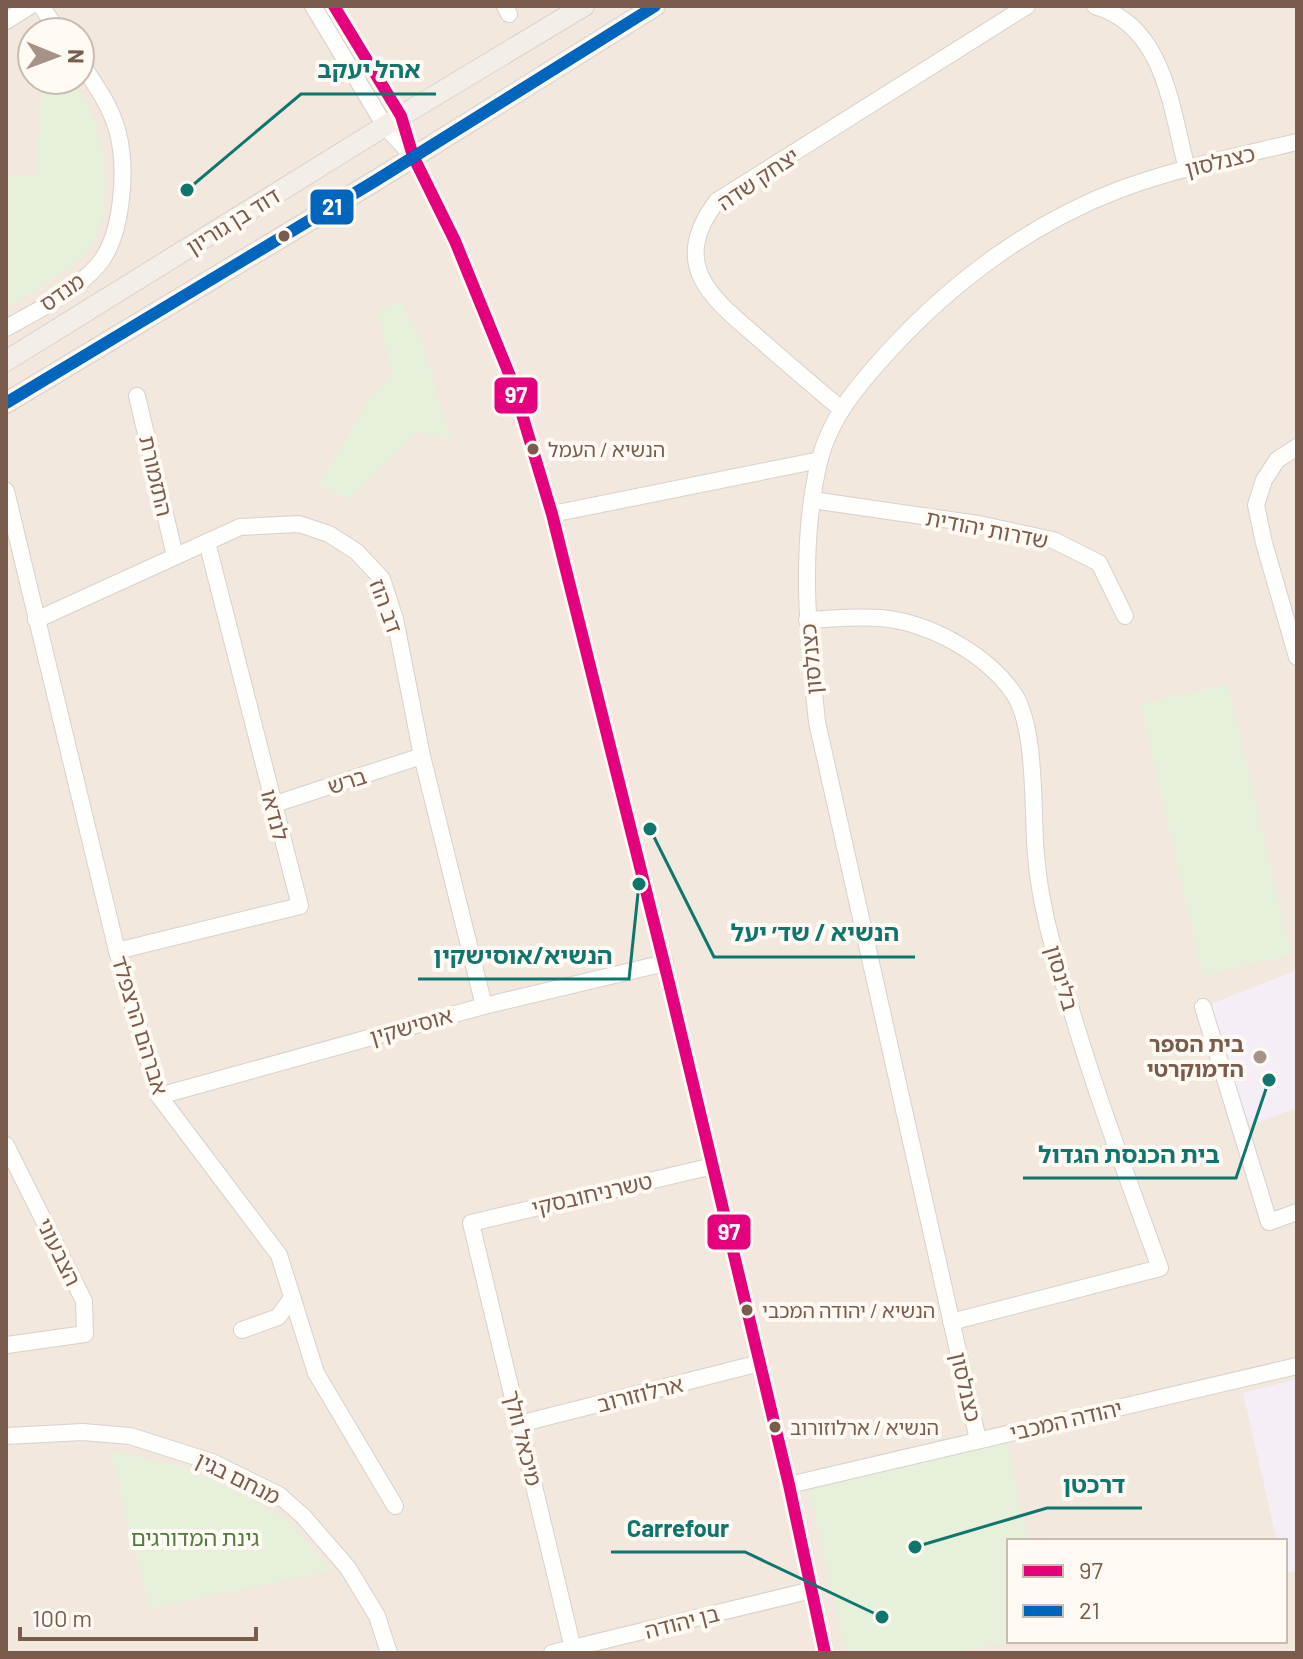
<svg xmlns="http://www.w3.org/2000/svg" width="1303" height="1659" viewBox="0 0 1303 1659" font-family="Barlow,'Noto Sans Hebrew',sans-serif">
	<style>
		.residential { fill: #f2e8de; fill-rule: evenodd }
		.education { fill: #f6eef6 }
		.green { fill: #e7f0db }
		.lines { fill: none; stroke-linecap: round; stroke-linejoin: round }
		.minor-casing { stroke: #d7d1cb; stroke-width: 18 }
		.major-casing { stroke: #dad1cc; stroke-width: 22 }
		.minor { stroke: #fefefd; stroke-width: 16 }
		.major { stroke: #f3eee8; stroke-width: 20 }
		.bus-1-casing { stroke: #fffaf3; stroke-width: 18 }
		.bus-2-casing { stroke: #fffaf3; stroke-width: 18 }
		.bus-1 { stroke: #e5007d; stroke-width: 12 }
		.bus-2 { stroke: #0065bd; stroke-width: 12 }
		.bus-dot { fill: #7a5c4d; stroke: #fffaf3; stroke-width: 3 }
		.poi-dot { fill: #a69286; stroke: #fffaf3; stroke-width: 3 }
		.labels { text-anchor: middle; stroke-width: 8; stroke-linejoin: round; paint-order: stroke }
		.bus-label { font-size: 20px; fill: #7a5c4d; stroke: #fffaf3; text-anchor: start }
		.street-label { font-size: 22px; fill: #7a5c4d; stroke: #fffaf3 }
		.poi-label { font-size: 22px; font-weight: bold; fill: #7a5c4d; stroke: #fffaf3; text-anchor: end }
		.park-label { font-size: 22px; fill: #537a41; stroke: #fffaf3 }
		.leader { fill: none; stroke: #0f766e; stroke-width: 3 }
		.callout-dot { fill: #0f766e; stroke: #fffaf3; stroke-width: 3 }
		.callout-label { font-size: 24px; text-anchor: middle; font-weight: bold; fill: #0f766e; stroke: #fffaf3; stroke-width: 8; stroke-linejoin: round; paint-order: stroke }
		.line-badge { stroke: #fffaf3; stroke-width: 3 }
		.badge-label { font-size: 22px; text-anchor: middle; font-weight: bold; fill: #fff }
	</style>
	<rect width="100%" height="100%" fill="#f9f5f0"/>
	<!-- residential -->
	<path class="residential" d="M6,6H1297V1653H6ZM32,32H80V80H32ZM1009,1541H1285V1641H1009Z"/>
	<!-- education -->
	<g class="education">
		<polygon points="1297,970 1297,1108 1250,1125 1203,1007"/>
		<polygon points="1297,1379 1297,1571 1285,1572 1285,1541 1277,1541 1243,1393"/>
	</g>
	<!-- green -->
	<g class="green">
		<path d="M42,80H71C78,90 86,100 91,112C107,146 113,219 88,250C67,274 32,291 6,308V176H36Z"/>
		<polygon points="401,301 422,342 452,441 417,432 349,499 318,485 370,398 392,373 377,312"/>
		<polygon points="1228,684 1291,955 1203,976 1140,704"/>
		<polygon points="1007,1442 1028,1541 1009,1541 1009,1641 1020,1641 946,1653 846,1653 808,1485"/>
		<polygon points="110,1451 182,1466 235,1490 289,1522 332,1571 150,1608"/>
	</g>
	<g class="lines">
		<defs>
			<g id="minor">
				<polyline points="41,6 59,32"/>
				<polyline points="313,6 385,126 409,152"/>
				<polyline points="334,6 401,116 413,156 455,241 512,381 552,514 668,979 789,1485 825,1653"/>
				<polyline points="505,6 509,14"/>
				<path d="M1095,6C1165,26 1171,109 1187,169"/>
				<polyline points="6,21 30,6"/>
				<path d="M6,328C38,310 74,293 98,265C123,236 127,169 118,133C111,106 95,84 80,62"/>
				<polyline points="137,396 175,556"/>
				<path d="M840,408C815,387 789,365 764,343C716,301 666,268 717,201L1027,6"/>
				<polyline points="1297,447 1277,460 1264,480 1256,505 1264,543 1297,657"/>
				<polyline points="6,491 117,951 159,1096 279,1255 316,1373 395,1506"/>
				<polyline points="812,500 978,524 1053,540 1099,563 1125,616"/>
				<polyline points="552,514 820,460"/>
				<polyline points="36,620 240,527 299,524 329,534 357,552 382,579 395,619 422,756 484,1006"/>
				<path d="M807,620C831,619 856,616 880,618C928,622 986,653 1014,694C1037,729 1032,812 1036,855C1040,908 1056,958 1071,1009C1097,1097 1129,1182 1160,1268L951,1322"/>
				<polyline points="272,805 422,756"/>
				<polyline points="117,951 300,906 207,542"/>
				<polyline points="1203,1007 1269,1222 1297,1212"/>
				<polyline points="159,1096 484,1006 665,963"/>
				<polyline points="6,1145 84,1301 85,1334 7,1345"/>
				<polyline points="242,1330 278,1317 292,1298"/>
				<polyline points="519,1424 760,1363"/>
				<polyline points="6,1436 83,1432 130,1436 212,1462 279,1495 303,1516 348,1568 377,1616 389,1653"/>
				<path d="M978,1440L817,722C808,636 799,547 819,462C830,417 859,384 889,351C953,281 1033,222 1121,189C1178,168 1238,156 1297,142"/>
				<polyline points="789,1485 1297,1366"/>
				<polyline points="552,1653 812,1590"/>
				<polyline points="574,1653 471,1223 713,1166"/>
			</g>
			<g id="major">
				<polyline points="6,361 401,116 584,6"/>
				<polyline points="6,403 375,181 655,6"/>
			</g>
		</defs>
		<!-- minor casing -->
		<use href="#minor" class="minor-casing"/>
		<!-- major casing -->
		<use href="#major" class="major-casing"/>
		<!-- minor -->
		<use href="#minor" class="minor"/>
		<!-- major -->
		<use href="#major" class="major"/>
		<defs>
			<polyline id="bus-1" points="334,6 401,116 413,156 455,241 512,381 552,514 668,979 789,1485 825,1653"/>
			<polyline id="bus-2" points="6,403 375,181 655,6"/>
		</defs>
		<!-- bus-1 casing -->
		<use href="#bus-1" class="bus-1-casing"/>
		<!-- bus-2 casing -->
		<use href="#bus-2" class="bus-2-casing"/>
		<!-- bus-1 -->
		<use href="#bus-1" class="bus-1"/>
		<!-- bus-2 -->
		<use href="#bus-2" class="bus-2"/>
	</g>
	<!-- markers -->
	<g class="bus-dot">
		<circle cx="284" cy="236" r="7"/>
		<circle cx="533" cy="449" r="7"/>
		<circle cx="747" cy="1310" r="7"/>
		<circle cx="775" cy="1427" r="7"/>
	</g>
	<circle class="poi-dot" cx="1260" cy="1057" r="8"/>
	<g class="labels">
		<!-- bus labels -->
		<g class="bus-label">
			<text x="548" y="457">הנשיא / העמל</text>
			<text x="762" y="1318">הנשיא / יהודה המכבי</text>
			<text x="790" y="1435">הנשיא / ארלוזורוב</text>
		</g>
		<!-- street labels -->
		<g class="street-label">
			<text transform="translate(1220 161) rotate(-14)" y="8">כצנלסון</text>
			<text transform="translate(758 179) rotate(-34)" y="8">יצחק שדה</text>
			<text transform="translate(233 221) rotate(-32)" y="8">דוד בן גוריון</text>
			<text transform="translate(62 292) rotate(-35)" y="8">מנדס</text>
			<text transform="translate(156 476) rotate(77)" y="8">התזמורת</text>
			<text transform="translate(987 529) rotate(11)" y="8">שדרות יהודית</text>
			<text transform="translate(386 606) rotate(70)" y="8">דב הוז</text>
			<text transform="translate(811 659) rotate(-95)" y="8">כצנלסון</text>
			<text transform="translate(347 781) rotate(-18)" y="8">ברש</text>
			<text transform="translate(275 815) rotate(75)" y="8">לנדאו</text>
			<text transform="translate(1062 978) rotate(74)" y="8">בלינסון</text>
			<text transform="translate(140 1025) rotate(73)" y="8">אברהם הרצפלד</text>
			<text transform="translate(411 1026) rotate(-16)" y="8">אוסישקין</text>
			<text transform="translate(592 1194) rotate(-13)" y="8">טשרניחובסקי</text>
			<text transform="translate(59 1252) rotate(64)" y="8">הצבעוני</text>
			<text transform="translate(966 1387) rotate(77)" y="8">כצנלסון</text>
			<text transform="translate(640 1394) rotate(-14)" y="8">ארלוזורוב</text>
			<text transform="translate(1066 1420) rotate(-13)" y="8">יהודה המכבי</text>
			<text transform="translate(523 1438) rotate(76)" y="8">מיכאל וולך</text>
			<text transform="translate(238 1478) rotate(26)" y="8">מנחם בגין</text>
			<text transform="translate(682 1622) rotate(-14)" y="8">בן יהודה</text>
		</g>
		<!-- poi labels -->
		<g class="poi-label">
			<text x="1244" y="1052">בית הספר<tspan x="1244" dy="25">הדמוקרטי</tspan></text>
		</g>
		<!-- park labels -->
		<g class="park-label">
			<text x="195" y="1546">גינת המדורגים</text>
		</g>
	</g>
	<!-- callouts -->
	<path class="leader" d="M187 190L301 94H436M650 829L714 957H915M639 884L629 979H418M1269 1080L1236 1178H1023M915 1547L1047 1508H1142M882 1617L745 1552H611"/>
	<g class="callout-dot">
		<circle cx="187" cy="190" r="8"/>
		<circle cx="650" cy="829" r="8"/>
		<circle cx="639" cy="884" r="8"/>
		<circle cx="1269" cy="1080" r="8"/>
		<circle cx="915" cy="1547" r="8"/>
		<circle cx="882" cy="1617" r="8"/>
	</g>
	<g class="callout-label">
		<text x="369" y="78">אהל יעקב</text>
		<text x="815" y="941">הנשיא / שד׳ יעל</text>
		<text x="523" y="964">הנשיא/אוסישקין</text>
		<text x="1129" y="1163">בית הכנסת הגדול</text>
		<text x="1094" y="1493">דרכטן</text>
		<text x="678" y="1537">Carrefour</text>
	</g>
	<g class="line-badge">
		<rect x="309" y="188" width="46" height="38" rx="8" fill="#0065bd"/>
		<rect x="493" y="376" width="46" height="39" rx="8" fill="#e5007d"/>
		<rect x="706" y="1213" width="46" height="38" rx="8" fill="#e5007d"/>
	</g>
	<g class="badge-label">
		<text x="332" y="215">21</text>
		<text x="516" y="403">97</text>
		<text x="729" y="1240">97</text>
	</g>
	<!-- border -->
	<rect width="1303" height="1659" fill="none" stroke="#7a5c4d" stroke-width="16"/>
	<!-- legend -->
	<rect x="1007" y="1539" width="280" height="104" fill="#fffaf3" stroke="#cabbb1" stroke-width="2"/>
	<rect x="1023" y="1565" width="40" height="12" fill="#e5007d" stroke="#cabbb1" stroke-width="2"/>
	<text x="1079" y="1579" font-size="24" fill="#7a5c4d">97</text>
	<rect x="1023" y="1605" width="40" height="12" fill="#0065bd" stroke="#cabbb1" stroke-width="2"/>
	<text x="1079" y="1619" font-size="24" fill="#7a5c4d">21</text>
	<!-- north arrow -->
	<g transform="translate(56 56) rotate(91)"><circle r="38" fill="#fffaf3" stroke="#cabbb1" stroke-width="2"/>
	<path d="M0-6L14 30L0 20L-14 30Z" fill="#a69286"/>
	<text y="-12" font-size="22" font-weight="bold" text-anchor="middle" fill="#7a5c4d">N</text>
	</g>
	<!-- scale -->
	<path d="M20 1627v12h236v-12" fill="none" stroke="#7a5c4d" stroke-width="4"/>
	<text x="32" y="1627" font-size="24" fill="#7a5c4d" stroke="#fffaf3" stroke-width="6" paint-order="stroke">100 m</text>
</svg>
